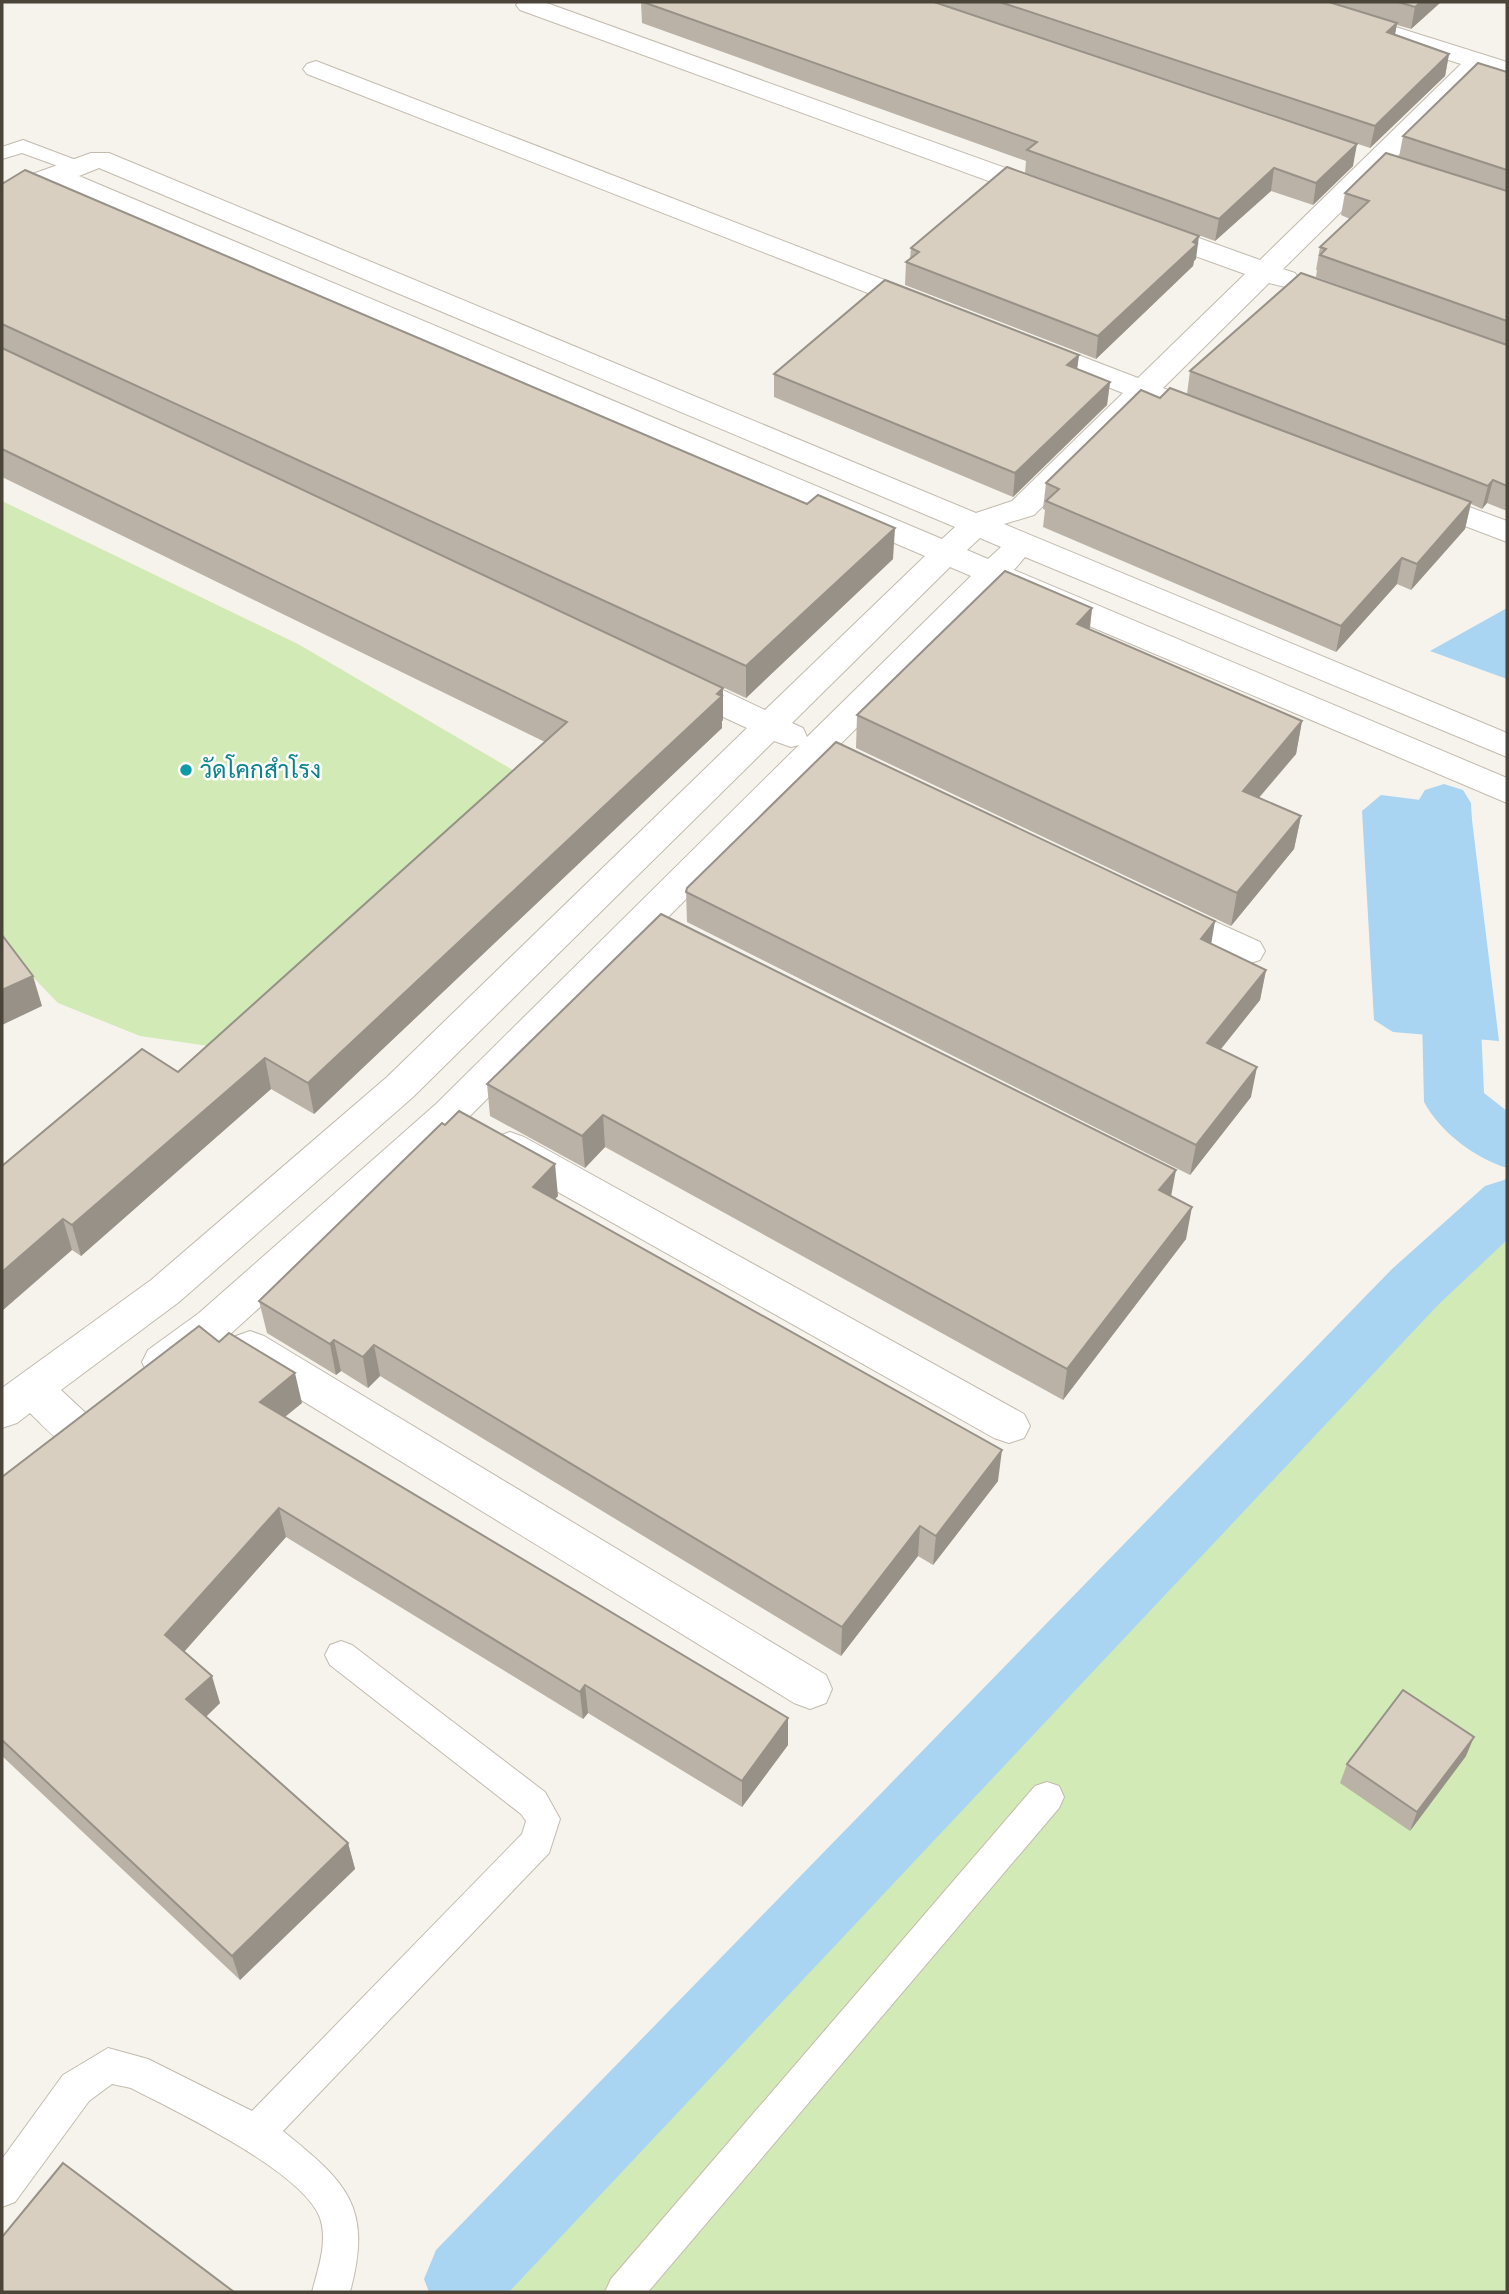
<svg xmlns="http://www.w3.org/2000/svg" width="1509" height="2294" viewBox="0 0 1509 2294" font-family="'Sofia Sans Condensed',Sarabun,sans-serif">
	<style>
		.green { fill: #d2eab5 }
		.water { fill: #a9d4f2 }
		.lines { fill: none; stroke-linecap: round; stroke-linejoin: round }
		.canal { fill: #a9d4f2; fill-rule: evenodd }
		.service-casing { stroke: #c2bbae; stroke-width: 2 }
		.minor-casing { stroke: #c2bbae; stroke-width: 2 }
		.service { fill: #fff; fill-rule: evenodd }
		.minor { fill: #fff; fill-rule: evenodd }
		.wall { fill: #bab2a6 }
		.shaded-wall { fill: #979187 }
		.building { fill: #d8cfc1; stroke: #979187; stroke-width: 2 }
		.culture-dot { fill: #0f9aa8; stroke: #fff; stroke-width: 2.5 }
		.labels { text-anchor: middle; stroke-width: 5; stroke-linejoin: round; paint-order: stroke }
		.culture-label { font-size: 24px; fill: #0d838f; stroke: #fff; text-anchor: start }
	</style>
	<rect width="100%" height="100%" fill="#f6f3ec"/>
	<!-- green -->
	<g class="green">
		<polygon points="2,501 298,644 523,776 222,1048 140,1036 58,1003 2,945"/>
		<polygon points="1507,1229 1507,2292 491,2292"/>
	</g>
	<!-- water -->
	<g class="water">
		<polygon points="1507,608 1507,679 1430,651"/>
		<polygon points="1381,795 1444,803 1471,812 1499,1041 1393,1032 1374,1020 1362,811"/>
	</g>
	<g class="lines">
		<!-- canal -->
		<g class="canal">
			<path d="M1444,784L1463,790L1471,803L1484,1093L1507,1111V1168C1475,1158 1440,1132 1424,1102L1417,803L1425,790Z"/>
			<polygon points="1507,1179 1507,1240 1438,1305 509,2292 429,2292 424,2279 436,2250 1392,1269 1485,1186"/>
		</g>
		<defs>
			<g id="service">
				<polygon points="23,140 84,163 87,167 77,173 22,153 2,159 2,147"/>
				<path d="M341,1641L352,1645L545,1792L560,1819L549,1853L283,2131C347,2183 373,2206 350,2292H312C318,2269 328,2242 320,2218C303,2171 175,2111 131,2088L112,2084L89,2101L15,2202L2,2207V2159L63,2075L108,2048L148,2059L252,2111L522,1834L526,1821L521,1814L330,1665L325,1655L330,1645Z"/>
				<polygon points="1047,1782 1059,1786 1064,1797 1059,1808 648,2292 605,2292 611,2279 1035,1786"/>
			</g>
			<g id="minor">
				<polygon points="519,2 544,2 1058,187 1062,193 1058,199 1038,199 520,10 516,5"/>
				<path d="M1279,2H1316L1507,62V78L1484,71L1283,269L1295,273L1299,279L1295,285L1285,287L1269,283L1163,388L1173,392L1178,398L1173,404L1163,407L1148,402L1034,515L1004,524L1507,733V757L1025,557L1014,570L1507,778V803L997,587L462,1124L227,1337L178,1374L163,1379L148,1374L142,1362L148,1350L199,1313L436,1104L799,745L791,747L774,741L413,1097L179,1302L61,1390L90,1417L96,1429L90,1441C61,1451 50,1432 30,1413L17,1423L2,1428V1388L151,1280L387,1077L747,728L665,690L660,682L665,674L677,671L689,674L765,710L925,556L54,184L2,202V185L91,153H109L976,513L1012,501L1123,393L1019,352L1014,346L1019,340L1029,337L1039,340L1138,378L1245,274L1137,235L1133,229L1137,223H1157L1260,260L1461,64L1282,7ZM99,168L955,527L942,539L79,176ZM980,538L1001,547L988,559L967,550ZM950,567L971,576L807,737L803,728L792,723Z"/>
				<polygon points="316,61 934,299 938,305 934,311 924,314 914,311 307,74 303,69 307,64"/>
				<polygon points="1418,488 1507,521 1507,542 1407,504 1403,497 1407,490"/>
				<polygon points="1165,899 1260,942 1265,951 1260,960 1247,964 1234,960 1152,921 1147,912 1152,903"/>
				<polygon points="510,1132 524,1137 1024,1414 1030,1426 1024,1438 1009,1443 994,1438 496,1157 491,1147 496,1137"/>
				<polygon points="250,1331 264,1336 826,1675 832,1689 826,1703 810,1709 794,1703 236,1360 230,1348 236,1336"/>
			</g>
		</defs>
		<!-- service casing -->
		<use href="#service" class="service-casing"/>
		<!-- minor casing -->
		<use href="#minor" class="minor-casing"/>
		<!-- service -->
		<use href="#service" class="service"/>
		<!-- minor -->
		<use href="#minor" class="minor"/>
	</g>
	<!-- wall -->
	<g class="wall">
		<polygon points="641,2 1441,2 1411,29 1397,25 1395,34 1449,54 1445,76 1370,148 1296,123 1353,166 1313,205 1271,191 1215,241 1025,173 1026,161 642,23"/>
		<polygon points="1507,72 1507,511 1487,503 1482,509 1471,504 1465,529 1411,590 1397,584 1336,652 1043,527 1045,510 1043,509 1046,483 1160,398 1187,394 1190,371 1399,307 1316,277 1317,270 1316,270 1320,247 1350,219 1341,215 1345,193 1399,157 1403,136"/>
		<polygon points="2,184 893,559 746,698 600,630 723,688 723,720 722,721 722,728 314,1114 271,1089 81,1256 72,1250 2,1166 178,1072 545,742 2,477"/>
		<polygon points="911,248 1196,259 1194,261 1193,266 1096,359 905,285 906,262 910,259"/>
		<polygon points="1079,355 1077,369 1110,382 1107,405 1013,497 774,397 774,374"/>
		<polygon points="1092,608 1090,629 1302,721 1296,754 1259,798 1301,816 1294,849 1231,926 856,748 857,715"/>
		<polygon points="686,892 1211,944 1266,970 1260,1000 1220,1049 1251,1097 1190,1175 687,922"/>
		<polygon points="487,1084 1186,1239 1063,1400 605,1147 585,1168 490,1116"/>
		<polygon points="558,1196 555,1199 998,1481 933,1565 918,1556 841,1656 380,1376 368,1388 341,1371 336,1375 267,1333 259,1301"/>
		<polygon points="219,1342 302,1403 285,1417 788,1718 788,1745 742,1807 588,1713 583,1719 286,1537 184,1652 220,1703 206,1717 348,1843 355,1869 240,1980 2,1756 2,1477"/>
		<polygon points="1466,1756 1410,1831 1340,1783 1347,1764"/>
	</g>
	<!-- shaded-wall -->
	<g class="shaded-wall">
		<polygon points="1421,2 1441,2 1411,29 1415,7"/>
		<polygon points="1397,23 1393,45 1387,32"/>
		<polygon points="1449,54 1445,76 1370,148 1375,126"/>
		<polygon points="1357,144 1353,166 1313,205 1316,183"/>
		<polygon points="1274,168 1271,191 1215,241 1219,219"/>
		<polygon points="1199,236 1196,259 1194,261 1193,266 1096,359 1098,336"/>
		<polygon points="1079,355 1076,377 1067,365"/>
		<polygon points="1110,382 1107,405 1013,497 1015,473"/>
		<polygon points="1493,480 1487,503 1482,509 1488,486"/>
		<polygon points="1471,502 1465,529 1411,590 1417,564"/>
		<polygon points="895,528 893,559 746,698 746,666"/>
		<polygon points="1402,558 1397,584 1336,652 1341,626"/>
		<polygon points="1092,608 1088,641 1077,624"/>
		<polygon points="723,688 723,720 722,721 722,728 314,1114 308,1083"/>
		<polygon points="1302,721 1296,754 1236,824 1243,791"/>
		<polygon points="1301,816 1294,849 1231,926 1237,893"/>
		<polygon points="1215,921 1210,951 1201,939"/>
		<polygon points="1266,970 1260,1000 1202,1073 1207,1043"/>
		<polygon points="33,976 42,1006 2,1025 2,990"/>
		<polygon points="265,1058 271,1089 81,1256 72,1225"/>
		<polygon points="1257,1067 1251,1097 1190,1175 1196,1145"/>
		<polygon points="603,1115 605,1147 585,1168 582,1136"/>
		<polygon points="555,1164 558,1196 536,1219 533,1187"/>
		<polygon points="1176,1170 1170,1202 1159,1190"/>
		<polygon points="1192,1207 1186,1239 1063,1400 1067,1369"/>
		<polygon points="63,1219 72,1250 2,1311 2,1272"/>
		<polygon points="334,1340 341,1371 336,1375 330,1344"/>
		<polygon points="374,1345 380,1376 368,1388 363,1357"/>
		<polygon points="295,1373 302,1403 267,1431 260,1402"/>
		<polygon points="1002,1450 998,1481 933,1565 936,1536"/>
		<polygon points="279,1508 286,1537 174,1663 165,1635"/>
		<polygon points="920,1526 918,1556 841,1656 842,1627"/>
		<polygon points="212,1676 220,1703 195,1727 186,1699"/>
		<polygon points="585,1685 588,1713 583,1719 580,1692"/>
		<polygon points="788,1718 788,1745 742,1807 742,1781"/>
		<polygon points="1474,1737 1466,1756 1410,1831 1417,1812"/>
		<polygon points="348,1843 355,1869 240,1980 232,1956"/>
	</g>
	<!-- building -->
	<g class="building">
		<polygon points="643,2 934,2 1357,144 1316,183 1274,168 1219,219 1027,150 1037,142"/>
		<polygon points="1000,2 1329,2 1397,23 1387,32 1449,54 1375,126"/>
		<polygon points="1398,2 1421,2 1415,7"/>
		<polygon points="1478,63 1507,72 1507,170 1403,136"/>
		<polygon points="1386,153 1507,191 1507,321 1320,255 1326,249 1320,247 1369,201 1345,193"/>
		<polygon points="1007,167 1199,236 1193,242 1197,244 1098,336 906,262 919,252 911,248"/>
		<polygon points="25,170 807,504 818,495 895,528 746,666 2,324 2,184"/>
		<polygon points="1301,273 1507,345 1507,486 1493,480 1488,486 1190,371"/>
		<polygon points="885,280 1079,355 1067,365 1110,382 1015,473 774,374"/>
		<polygon points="2,348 723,688 717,694 722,696 308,1083 265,1058 72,1225 63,1219 2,1272 2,1166 142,1049 178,1072 567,722 2,449"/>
		<polygon points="1170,388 1471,502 1417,564 1402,558 1341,626 1046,501 1059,489 1046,483 1141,390 1160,398"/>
		<polygon points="1005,571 1092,608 1077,624 1302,721 1243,791 1301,816 1237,893 857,715"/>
		<polygon points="836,742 1215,921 1201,939 1266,970 1207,1043 1257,1067 1196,1145 686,892 687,888"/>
		<polygon points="661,914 1176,1170 1159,1190 1192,1207 1067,1369 603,1115 582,1136 487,1084"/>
		<polygon points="2,935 33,976 2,990"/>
		<polygon points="459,1111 555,1164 533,1187 1002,1450 936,1536 920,1526 842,1627 374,1345 363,1357 334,1340 330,1344 259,1301 442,1123 445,1125"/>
		<polygon points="199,1326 219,1342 229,1333 295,1373 260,1402 788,1718 742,1781 585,1685 580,1692 279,1508 165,1635 212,1676 186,1699 348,1843 232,1956 2,1740 2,1477"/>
		<polygon points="1403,1690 1474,1737 1417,1812 1347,1764"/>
		<polygon points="63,2163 234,2292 2,2292 2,2237"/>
	</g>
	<!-- markers -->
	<circle class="culture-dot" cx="186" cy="770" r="7"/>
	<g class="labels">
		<!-- culture labels -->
		<g class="culture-label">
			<text x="200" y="778">วัดโคกสำโรง</text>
		</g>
	</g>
	<!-- border -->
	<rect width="1509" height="2294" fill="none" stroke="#4b4439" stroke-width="7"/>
</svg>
